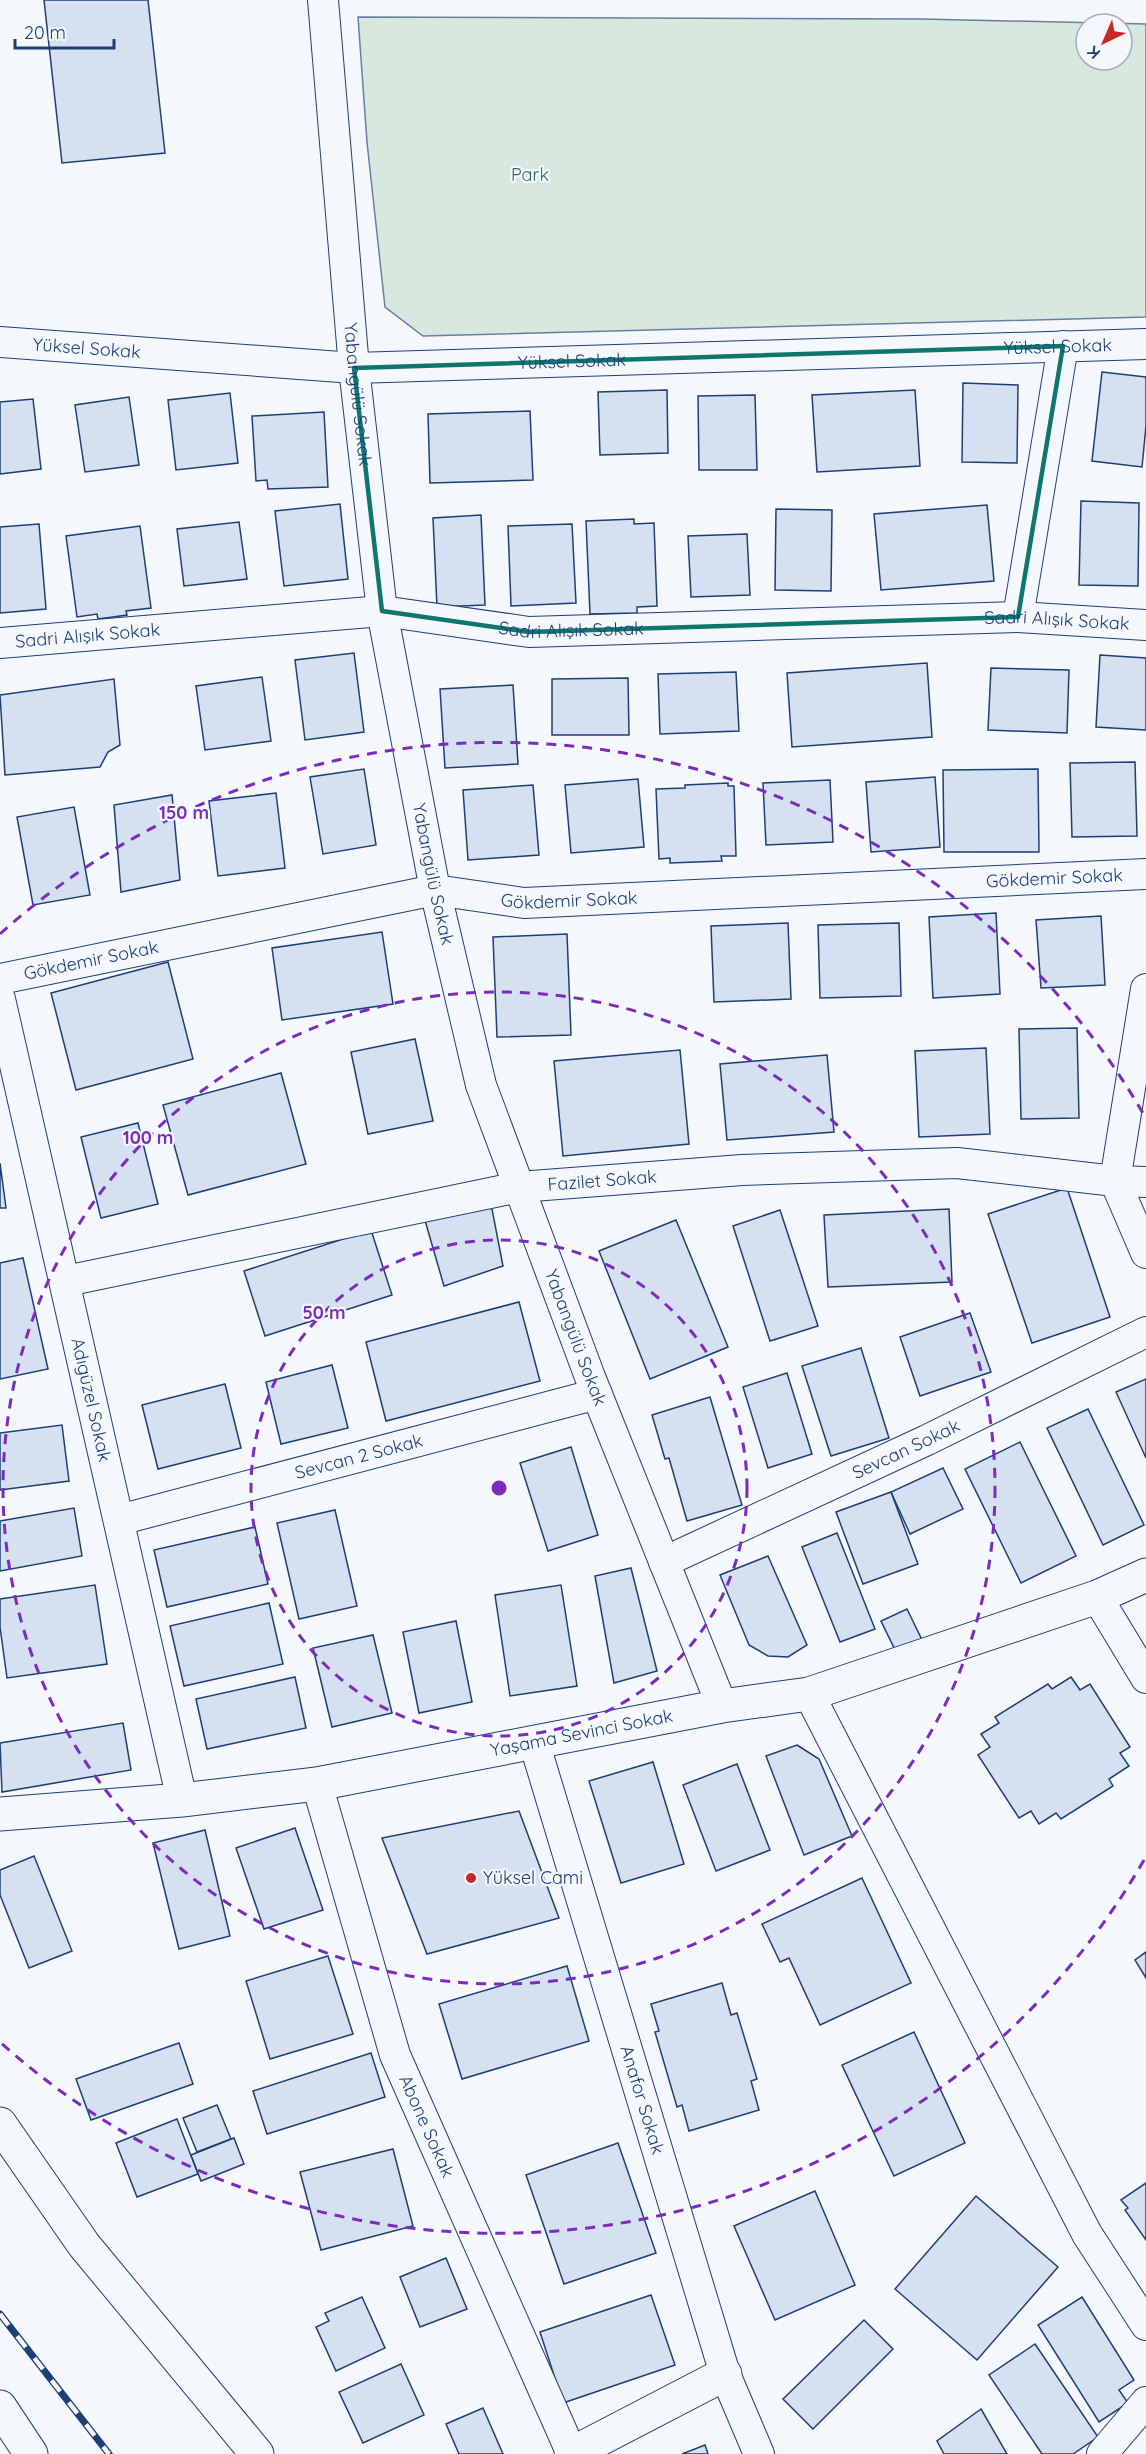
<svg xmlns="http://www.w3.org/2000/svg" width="1146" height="2454" viewBox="0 0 1146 2454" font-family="Quicksand,sans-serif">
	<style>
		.green { fill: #d7e8df; stroke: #687fa3; stroke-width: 1.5; fill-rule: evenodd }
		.building { fill: #d5e0f0; stroke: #1d3f73; stroke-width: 1.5 }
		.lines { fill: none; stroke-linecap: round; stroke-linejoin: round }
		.minor-casing { stroke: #1d3f73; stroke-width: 32 }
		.tertiary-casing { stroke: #1d3f73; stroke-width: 35 }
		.minor { stroke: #f4f7fb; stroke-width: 30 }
		.tertiary { stroke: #f4f7fb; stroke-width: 33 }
		.rail-casing { stroke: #1d3f73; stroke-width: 7 }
		.rail { stroke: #f4f7fb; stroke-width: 4.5; stroke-dasharray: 14; stroke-linecap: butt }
		.marked { fill: none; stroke: #0f766e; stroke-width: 4.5; stroke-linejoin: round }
		.ring { fill: none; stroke: #7b2cbf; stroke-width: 3; stroke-dasharray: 10 8 }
		.poi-dot { fill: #c62828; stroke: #f4f7fb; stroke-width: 2 }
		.labels { text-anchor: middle; stroke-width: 4.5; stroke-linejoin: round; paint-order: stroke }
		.park-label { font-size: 18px; fill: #2c6c60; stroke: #f4f7fb }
		.street-label { font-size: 18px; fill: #1d3f73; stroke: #f4f7fb }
		.poi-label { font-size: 18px; fill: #1d3f73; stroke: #f4f7fb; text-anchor: start }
		.centre { fill: #7b2cbf; stroke: #f4f7fb; stroke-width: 3 }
		.ring-label { font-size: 18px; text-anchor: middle; font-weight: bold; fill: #7b2cbf; stroke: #f4f7fb; stroke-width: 4.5; stroke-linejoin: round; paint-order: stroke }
	</style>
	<rect width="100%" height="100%" fill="#f4f7fb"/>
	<!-- green -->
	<path class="green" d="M358,17L922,19L1146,24V317L423,336L385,307L367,142ZM1086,24H1122V60H1086Z"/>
	<!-- building -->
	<g class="building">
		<polygon points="44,0 148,0 165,153 62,163"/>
		<polygon points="1102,372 1146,377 1146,426 1142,467 1092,461"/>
		<polygon points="963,383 1018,385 1017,463 962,462"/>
		<polygon points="667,390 668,453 600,455 598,392"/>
		<polygon points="915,390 920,466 817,472 812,395"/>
		<polygon points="230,393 238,463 176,470 168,400"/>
		<polygon points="755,395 757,470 699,470 698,396"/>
		<polygon points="129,397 139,465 85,472 75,405"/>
		<polygon points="33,399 41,469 0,474 0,402"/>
		<polygon points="530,411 533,480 430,483 428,414"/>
		<polygon points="324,412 328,487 268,489 267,480 256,481 252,416"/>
		<polygon points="1081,501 1139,503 1138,586 1079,585"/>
		<polygon points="340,504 348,579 284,586 275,511"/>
		<polygon points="987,505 994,581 881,590 874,514"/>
		<polygon points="776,509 832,510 831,591 775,590"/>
		<polygon points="481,515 485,605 437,607 433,518"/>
		<polygon points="634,519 634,524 654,523 657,606 637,607 637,613 590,614 586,521"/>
		<polygon points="239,522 247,579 184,586 177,529"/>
		<polygon points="39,524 46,609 0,613 0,527"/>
		<polygon points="572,524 576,603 511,606 508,526"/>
		<polygon points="140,526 151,608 126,611 127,615 98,619 97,614 77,617 66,536"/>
		<polygon points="747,534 750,595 691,597 688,536"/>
		<polygon points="354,653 364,732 305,740 295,660"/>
		<polygon points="1100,655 1146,658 1146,730 1096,727"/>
		<polygon points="927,663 932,737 792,747 787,673"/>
		<polygon points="991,668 1069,670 1067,733 988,730"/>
		<polygon points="736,672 739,731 660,734 658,674"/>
		<polygon points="262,677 271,741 205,750 196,686"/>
		<polygon points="628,678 629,735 552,735 552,679"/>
		<polygon points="114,679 120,745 108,752 100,767 5,775 0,695"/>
		<polygon points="513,685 518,764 445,768 440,689"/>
		<polygon points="1135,762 1137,836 1072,837 1070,763"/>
		<polygon points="364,769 376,845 323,854 310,777"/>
		<polygon points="1038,769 1039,852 944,852 943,770"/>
		<polygon points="935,777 940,847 871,852 866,782"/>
		<polygon points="638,779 644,847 571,853 565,785"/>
		<polygon points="830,780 833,842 766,845 763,783"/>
		<polygon points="728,783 728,786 734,786 736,856 721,856 722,861 670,863 670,858 659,859 656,789 685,788 685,785"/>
		<polygon points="533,785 539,855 468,860 463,790"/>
		<polygon points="276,793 285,868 218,876 209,801"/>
		<polygon points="172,795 180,880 121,892 114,805"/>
		<polygon points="74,807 90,895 33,905 17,817"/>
		<polygon points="996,913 1000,994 933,998 929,917"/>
		<polygon points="1101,916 1105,985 1041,988 1036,920"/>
		<polygon points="788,923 791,999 714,1002 711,926"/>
		<polygon points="899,923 901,996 820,998 818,925"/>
		<polygon points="382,932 393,1004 282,1020 272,948"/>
		<polygon points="567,934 571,1035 497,1037 493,937"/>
		<polygon points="168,962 193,1059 76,1090 51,993"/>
		<polygon points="1077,1028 1079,1118 1021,1119 1019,1029"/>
		<polygon points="415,1039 433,1121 368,1134 351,1052"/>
		<polygon points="986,1048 990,1134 919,1137 915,1051"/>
		<polygon points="680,1050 689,1144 563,1156 554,1061"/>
		<polygon points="827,1055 834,1132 727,1140 720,1064"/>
		<polygon points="281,1073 306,1164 188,1195 163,1105"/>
		<polygon points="138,1123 158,1204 101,1218 81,1137"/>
		<polygon points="0,1163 6,1208 0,1208"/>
		<polygon points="1067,1188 1110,1317 1032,1343 988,1214"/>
		<polygon points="477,1204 492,1209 503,1266 444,1286 424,1217"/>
		<polygon points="949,1209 952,1282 828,1287 824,1215"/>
		<polygon points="780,1210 818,1326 770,1341 733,1226"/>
		<polygon points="676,1220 728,1347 650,1379 599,1251"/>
		<polygon points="371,1230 392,1295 265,1336 244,1271"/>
		<polygon points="23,1258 48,1369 0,1379 0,1263"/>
		<polygon points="519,1302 540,1381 386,1421 366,1342"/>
		<polygon points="970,1313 991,1372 920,1396 900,1337"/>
		<polygon points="861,1348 889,1438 831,1456 802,1366"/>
		<polygon points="332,1365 348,1428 281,1444 266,1382"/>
		<polygon points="787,1373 812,1454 768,1468 743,1387"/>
		<polygon points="1146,1379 1146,1458 1116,1392"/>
		<polygon points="225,1384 241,1448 158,1469 142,1405"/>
		<polygon points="710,1397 742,1505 687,1521 669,1458 665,1459 652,1415"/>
		<polygon points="1088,1409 1144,1525 1103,1545 1047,1428"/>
		<polygon points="62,1425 69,1481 0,1490 0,1433"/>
		<polygon points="1020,1442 1076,1556 1021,1583 965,1469"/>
		<polygon points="571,1447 598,1535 548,1551 520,1463"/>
		<polygon points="943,1468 963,1509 910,1534 891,1492"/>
		<polygon points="891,1492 918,1564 863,1584 836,1512"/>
		<polygon points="74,1508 82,1556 0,1571 0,1521"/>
		<polygon points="335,1510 357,1606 299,1619 277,1523"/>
		<polygon points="255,1527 268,1584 167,1607 154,1550"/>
		<polygon points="837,1533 875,1629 840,1642 802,1547"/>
		<polygon points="768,1556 807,1645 788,1657 768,1656 749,1645 720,1575"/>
		<polygon points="631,1568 657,1671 614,1683 595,1576"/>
		<polygon points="95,1585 107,1664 7,1678 0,1627 0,1599"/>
		<polygon points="561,1585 577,1686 510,1696 495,1595"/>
		<polygon points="269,1603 283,1664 184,1686 170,1626"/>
		<polygon points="907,1609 924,1644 898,1656 881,1621"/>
		<polygon points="456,1621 472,1702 419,1713 403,1632"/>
		<polygon points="373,1635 392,1713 332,1727 313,1648"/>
		<polygon points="295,1677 306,1728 207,1749 196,1699"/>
		<polygon points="1071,1677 1080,1690 1090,1684 1130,1747 1120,1753 1129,1766 1109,1779 1113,1786 1061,1819 1056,1813 1039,1824 1031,1811 1019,1818 978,1755 990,1747 981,1734 999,1723 995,1717 1048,1684 1052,1689"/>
		<polygon points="123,1723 131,1770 2,1792 0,1743"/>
		<polygon points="797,1745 819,1759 852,1836 804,1855 766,1756"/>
		<polygon points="653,1762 684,1864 621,1883 589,1781"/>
		<polygon points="737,1764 770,1850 716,1871 683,1785"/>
		<polygon points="519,1811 559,1918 427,1954 382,1838"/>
		<polygon points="295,1828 323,1910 264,1929 236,1848"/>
		<polygon points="205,1830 230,1936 179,1949 153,1843"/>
		<polygon points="34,1856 72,1951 29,1968 0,1895 0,1870"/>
		<polygon points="862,1878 911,1983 820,2025 789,1958 780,1962 762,1924"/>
		<polygon points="1146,1952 1146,1978 1135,1960"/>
		<polygon points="328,1956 353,2034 270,2059 246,1981"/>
		<polygon points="567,1966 589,2041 462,2079 439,2004"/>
		<polygon points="722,1983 731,2015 737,2013 757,2079 751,2081 759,2110 689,2131 682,2105 677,2107 655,2032 659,2031 651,2004"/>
		<polygon points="914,2032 965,2143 894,2176 842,2065"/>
		<polygon points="179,2043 193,2084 91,2120 76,2079"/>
		<polygon points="371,2053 385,2097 267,2134 253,2091"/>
		<polygon points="217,2105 231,2139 197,2152 183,2118"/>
		<polygon points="177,2119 198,2174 137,2197 116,2143"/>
		<polygon points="234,2138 244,2164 201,2181 191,2155"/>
		<polygon points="618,2143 656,2253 564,2284 526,2175"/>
		<polygon points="393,2149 413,2226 321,2250 300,2172"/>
		<polygon points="1146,2183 1146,2240 1125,2210 1128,2208 1121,2200"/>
		<polygon points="815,2191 855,2285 775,2320 734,2226"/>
		<polygon points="976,2196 1058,2267 977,2360 895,2289"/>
		<polygon points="446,2258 467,2309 420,2327 400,2277"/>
		<polygon points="651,2295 675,2365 563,2403 540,2332"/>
		<polygon points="362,2297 385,2348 336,2371 316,2327 329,2321 325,2313"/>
		<polygon points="1082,2297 1134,2380 1119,2390 1128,2403 1099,2422 1038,2325"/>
		<polygon points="864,2320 893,2349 813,2429 783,2399"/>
		<polygon points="1035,2344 1098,2437 1073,2454 1042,2454 989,2375"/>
		<polygon points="401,2364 424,2415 363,2443 339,2392"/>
		<polygon points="483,2408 503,2454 459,2454 446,2424"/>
		<polygon points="981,2409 1007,2454 944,2454 937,2441"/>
		<polygon points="705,2445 708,2454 682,2454"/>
	</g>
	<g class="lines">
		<defs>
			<g id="minor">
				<path id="s1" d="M323,0L354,368L382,611L435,890L481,1085L590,1377L722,1706"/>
				<path id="s2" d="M0,342L354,368L1146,344"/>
				<polyline points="1018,617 1063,346"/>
				<path id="s3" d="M0,643L382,611L529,632L1018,617L1146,625"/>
				<path id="s4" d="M0,979L435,890L524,903L1146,874"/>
				<polyline points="1146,989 1115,1181 1146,1253"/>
				<path id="s5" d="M0,999L182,1800"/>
				<path id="s6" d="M66,1281L519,1187L742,1170L957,1163L1115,1181L1146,1182"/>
				<path id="s7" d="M119,1520L597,1394"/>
				<path id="s8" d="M664,1562L927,1440L1146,1332"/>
				<polyline points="1097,1597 1146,1678"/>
				<polyline points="809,1694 1087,2234 1146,2325"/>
				<path id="s9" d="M534,1742L725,2374L759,2454"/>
				<path id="s10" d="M317,1784L395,2055L572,2454"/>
				<polyline points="1102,2454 1146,2402"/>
			</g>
			<g id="tertiary">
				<path id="s11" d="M0,1814L182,1800L317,1784L722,1706L809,1694L1097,1597L1146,1575"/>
				<polyline points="0,2124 84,2245 257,2454"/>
				<polyline points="0,2407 31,2454"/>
				<polyline points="571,2454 725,2374"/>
			</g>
		</defs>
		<!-- minor casing -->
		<use href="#minor" class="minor-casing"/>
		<!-- tertiary casing -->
		<use href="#tertiary" class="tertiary-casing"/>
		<!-- minor -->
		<use href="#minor" class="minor"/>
		<!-- tertiary -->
		<use href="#tertiary" class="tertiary"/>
		<defs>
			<polyline id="rail" points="0,2314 109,2454"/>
		</defs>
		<!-- rail casing -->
		<use href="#rail" class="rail-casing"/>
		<!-- rail -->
		<use href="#rail" class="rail"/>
	</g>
	<!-- marked area -->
	<path class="marked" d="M1063,346L1018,617L529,632L382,611L354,368Z"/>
	<!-- distance rings -->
	<g class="ring">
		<circle cx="499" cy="1488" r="248"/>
		<circle cx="499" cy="1488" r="496"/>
		<path d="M1144 1860A745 745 0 0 1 0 2042M0 934A745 745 0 0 1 1144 1115"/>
	</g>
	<!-- markers -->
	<circle class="poi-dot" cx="471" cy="1878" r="6"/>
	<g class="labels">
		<!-- park labels -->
		<g class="park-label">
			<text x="530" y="181">Park</text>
		</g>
		<!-- street labels -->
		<g class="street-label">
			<text dy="6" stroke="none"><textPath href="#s2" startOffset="1059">Yüksel Sokak</textPath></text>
			<text dy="6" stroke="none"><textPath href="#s2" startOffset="87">Yüksel Sokak</textPath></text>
			<text dy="6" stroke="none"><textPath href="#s2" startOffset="573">Yüksel Sokak</textPath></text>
			<text dy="6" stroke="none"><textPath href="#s1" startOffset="396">Yabangülü Sokak</textPath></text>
			<text dy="6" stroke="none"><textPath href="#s3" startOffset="1060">Sadri Alışık Sokak</textPath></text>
			<text dy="6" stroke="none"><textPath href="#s3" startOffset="574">Sadri Alışık Sokak</textPath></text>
			<text dy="6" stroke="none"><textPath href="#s3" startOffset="88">Sadri Alışık Sokak</textPath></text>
			<text dy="6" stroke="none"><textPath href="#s1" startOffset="882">Yabangülü Sokak</textPath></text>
			<text dy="6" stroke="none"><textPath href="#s4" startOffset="1065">Gökdemir Sokak</textPath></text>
			<text dy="6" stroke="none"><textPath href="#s4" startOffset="579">Gökdemir Sokak</textPath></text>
			<text dy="6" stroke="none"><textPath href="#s4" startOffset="93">Gökdemir Sokak</textPath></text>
			<text dy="6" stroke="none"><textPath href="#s6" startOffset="546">Fazilet Sokak</textPath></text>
			<text dy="6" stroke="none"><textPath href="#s1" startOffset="1368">Yabangülü Sokak</textPath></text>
			<text dy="6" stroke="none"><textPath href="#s5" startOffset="411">Adıgüzel Sokak</textPath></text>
			<text dy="6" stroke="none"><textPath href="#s8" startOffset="267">Sevcan Sokak</textPath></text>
			<text dy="6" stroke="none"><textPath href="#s7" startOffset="248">Sevcan 2 Sokak</textPath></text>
			<text dy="6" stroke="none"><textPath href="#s11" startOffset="588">Yaşama Sevinci Sokak</textPath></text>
			<text dy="6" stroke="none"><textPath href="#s9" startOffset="374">Anafor Sokak</textPath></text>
			<text dy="6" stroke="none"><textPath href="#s10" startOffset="360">Abone Sokak</textPath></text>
		</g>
		<!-- poi labels -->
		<g class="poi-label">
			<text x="483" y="1884">Yüksel Cami</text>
		</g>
	</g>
	<circle cx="499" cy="1488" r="9" class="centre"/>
	<g class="ring-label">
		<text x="184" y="819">150 m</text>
		<text x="148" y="1144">100 m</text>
		<text x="324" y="1319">50 m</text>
	</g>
	<!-- north arrow -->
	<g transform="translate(1104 42) rotate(224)"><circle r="28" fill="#f4f7fb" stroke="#9eadc5" stroke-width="1.5"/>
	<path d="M0-4.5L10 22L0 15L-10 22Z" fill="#c62828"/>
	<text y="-9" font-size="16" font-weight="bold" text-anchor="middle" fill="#1d3f73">K</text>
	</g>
	<!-- scale -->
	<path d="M15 39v9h99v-9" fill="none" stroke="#1d3f73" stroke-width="3"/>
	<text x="24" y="39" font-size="18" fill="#1d3f73" stroke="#f4f7fb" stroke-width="4.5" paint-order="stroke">20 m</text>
</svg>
